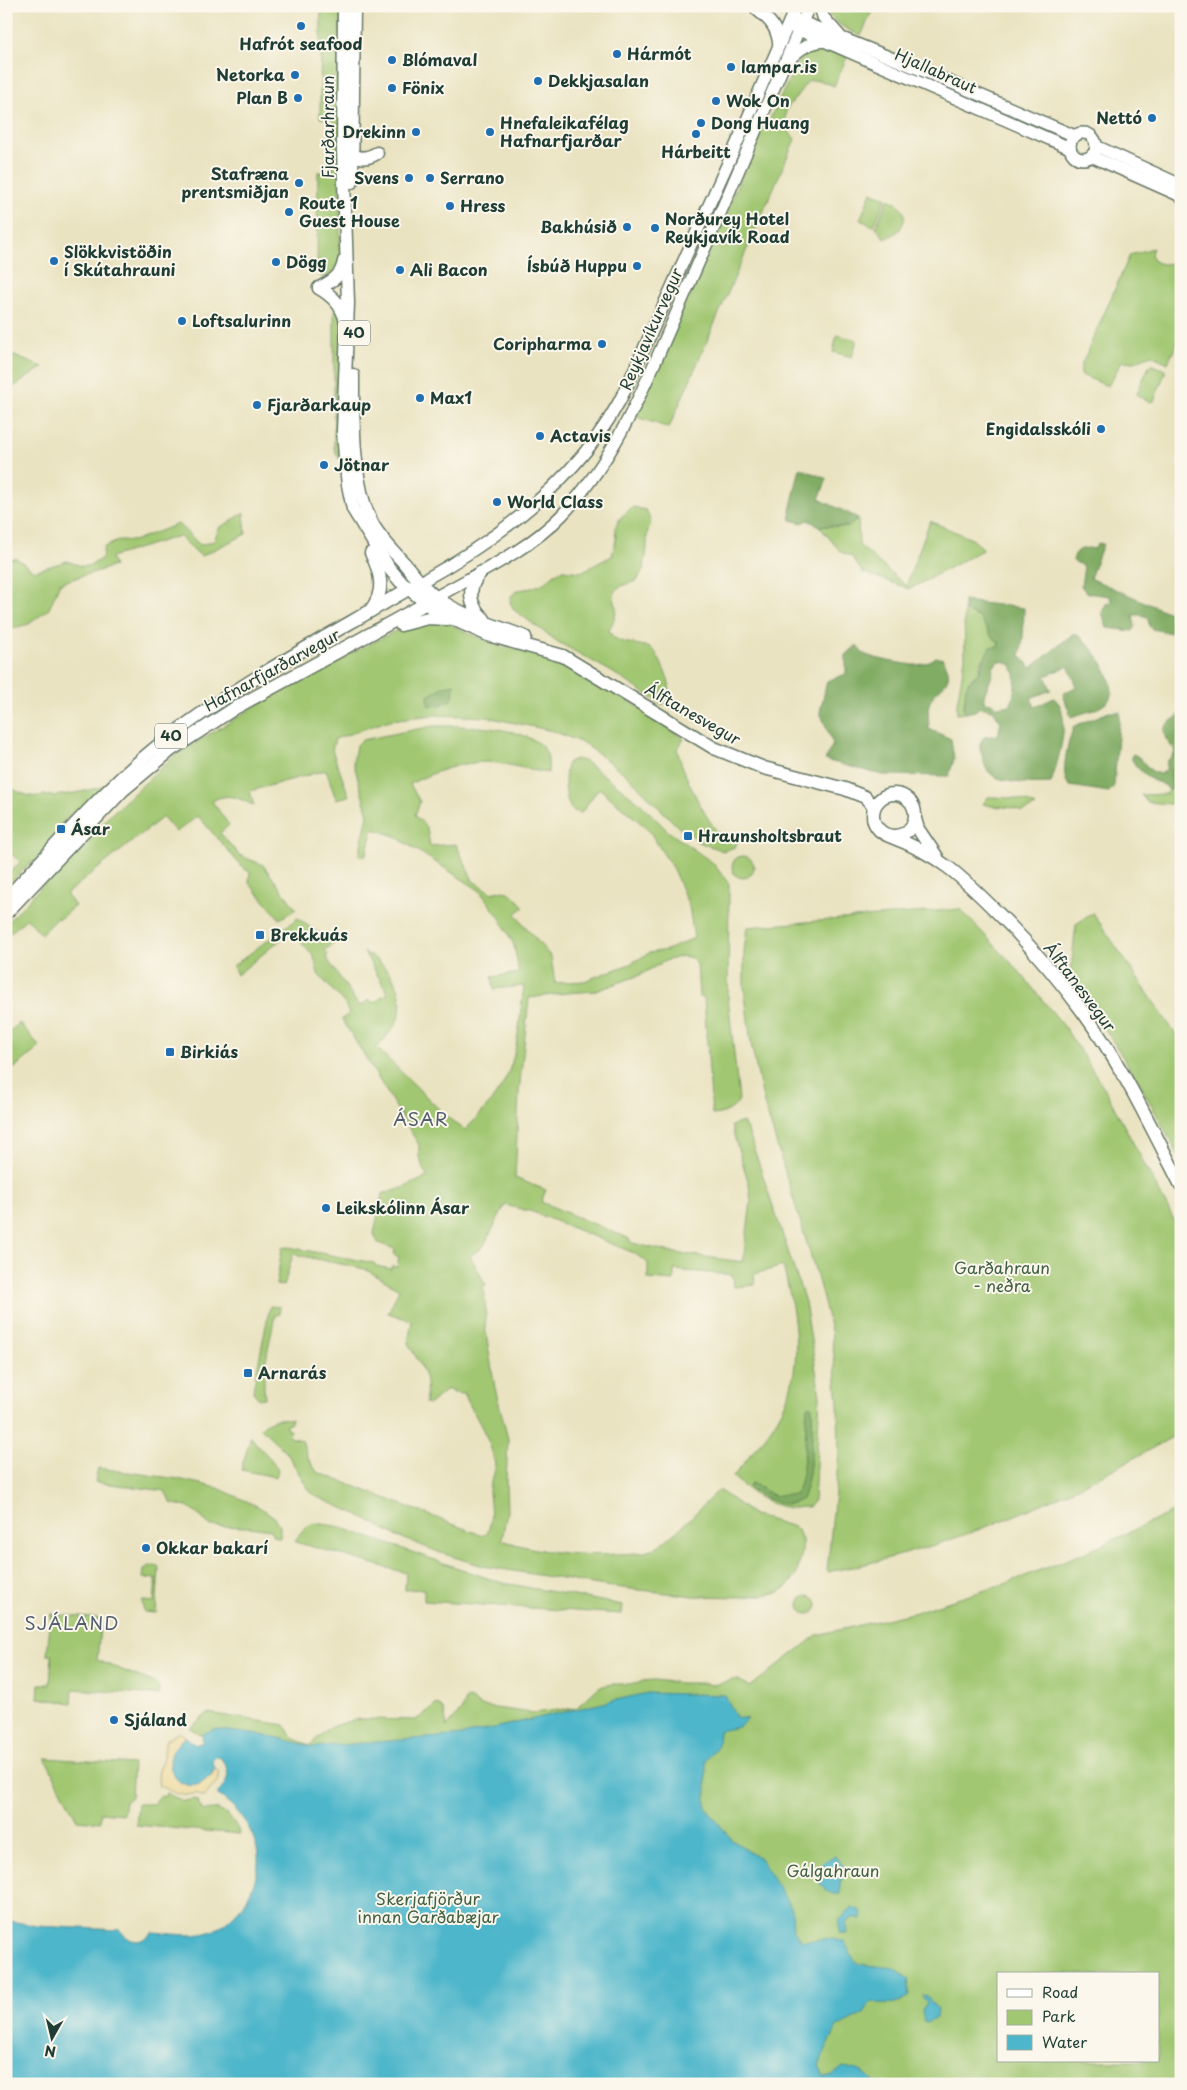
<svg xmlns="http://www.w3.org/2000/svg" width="1187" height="2090" viewBox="0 0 1187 2090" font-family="'Playpen Sans',sans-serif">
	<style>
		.green { fill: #a2c772; stroke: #608253; fill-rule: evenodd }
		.forest { fill: #81ac64; stroke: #50744c; fill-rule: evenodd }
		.sand { fill: #eeda9e; stroke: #868c69 }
		.water { fill: #4db6ca; stroke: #367a7f }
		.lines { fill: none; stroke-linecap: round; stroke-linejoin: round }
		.secondary-casing { stroke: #667765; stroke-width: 14 }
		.primary-casing { stroke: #667765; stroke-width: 15 }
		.secondary { stroke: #fff; stroke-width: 11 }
		.primary { stroke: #fff; stroke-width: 12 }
		.poi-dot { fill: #1f6fb2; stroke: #fbf7ec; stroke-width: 2 }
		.labels { text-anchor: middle; stroke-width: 4; stroke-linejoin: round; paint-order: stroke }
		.shield { fill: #fbf7ec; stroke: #61756b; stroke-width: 1 }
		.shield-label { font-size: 15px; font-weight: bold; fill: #1f3d34 }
		.poi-label { font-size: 16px; font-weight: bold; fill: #1f3d34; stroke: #fbf7ec; text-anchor: start }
		.street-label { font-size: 16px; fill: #1f3d34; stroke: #fbf7ec }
		.park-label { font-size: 16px; fill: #406044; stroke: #fbf7ec }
		.neighbourhood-label { font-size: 18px; letter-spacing: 1px; fill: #525e6d; stroke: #fbf7ec }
	</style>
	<rect width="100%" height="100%" fill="#fbf7ec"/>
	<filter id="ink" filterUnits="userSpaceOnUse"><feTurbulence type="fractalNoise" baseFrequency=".02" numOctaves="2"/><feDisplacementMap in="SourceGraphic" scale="10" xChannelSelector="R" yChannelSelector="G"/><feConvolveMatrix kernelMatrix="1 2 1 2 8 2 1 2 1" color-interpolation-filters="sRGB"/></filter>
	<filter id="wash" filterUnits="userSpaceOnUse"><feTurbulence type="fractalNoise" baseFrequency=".0096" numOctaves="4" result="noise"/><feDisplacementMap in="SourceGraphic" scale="20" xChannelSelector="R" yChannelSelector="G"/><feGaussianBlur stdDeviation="1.12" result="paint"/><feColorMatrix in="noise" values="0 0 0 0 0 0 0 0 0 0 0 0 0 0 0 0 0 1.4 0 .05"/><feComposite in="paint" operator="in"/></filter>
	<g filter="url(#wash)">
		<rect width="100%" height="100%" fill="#eae3c1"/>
		<!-- green -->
		<g class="green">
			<polygon points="321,6 341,6 340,265 327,277 321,277 317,270 318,172 332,172 333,119 320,118"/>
			<path d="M824,6H874L861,36C846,29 831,22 824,6Z"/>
			<polygon points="822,47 847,57 834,86 819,80 808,81 786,110 785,127 795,139 669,428 637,417 641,400 762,130 769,121 800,57 812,48"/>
			<polygon points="871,192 886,198 874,226 860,220"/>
			<path d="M888,199C891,201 896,202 899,205C912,218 899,236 884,238L876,227Z"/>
			<polygon points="1153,248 1151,254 1155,262 1162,264 1181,263 1181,334 1168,363 1151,355 1134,362 1122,361 1108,386 1081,375 1081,366 1130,255"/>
			<polygon points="337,307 341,314 339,459 334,448 334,310"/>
			<polygon points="837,335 857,340 852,357 833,352"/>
			<polygon points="6,353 43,367 6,392"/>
			<polygon points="1152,365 1165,370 1165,373 1154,401 1151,402 1138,396 1137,393 1149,366"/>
			<path d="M633,507L646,510L651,522L647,534V548L644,568L637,581C629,583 615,586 614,595C613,599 616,603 616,607C617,616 612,623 609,630C615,648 642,640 654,651C659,656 662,666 665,672C672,686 670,693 663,705L612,672L558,642L514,610L510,602L511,596L518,590L532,588L544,583L555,574L563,570L581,572L612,556L616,539L615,528L620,518Z"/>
			<polygon points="244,513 246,534 201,556 179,536 111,557 114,566 60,583 49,609 29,624 6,630 6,559 16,558 34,571 67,561 81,566 90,566 102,558 104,547 121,540 133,541 178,524 200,545 214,541 219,528"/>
			<polygon points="858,518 859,545 906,586 930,521 972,539 984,549 910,589 862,572 852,557 841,552 819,526 848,527"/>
			<polygon points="964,610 980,618 992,637 999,642 999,646 982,660 978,673 968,682 963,709 966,713 957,714 957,703 965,658"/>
			<path d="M444,621L470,634L500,646L532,653L591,674L684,739L677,749C682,773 706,820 722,838L735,835L739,839L735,847L723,851L696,841L697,839L686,831L684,833L628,776L585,744L553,731L487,717L433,715L390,720L335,739L332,750L349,796L336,799L326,770L250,791L254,806C240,798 228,792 212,801L229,825L220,833L239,855L263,865L296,909L280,919L249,883L250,872L243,868L198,816L176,832L163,817L66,894L75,906L59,919L58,917L41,934L27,918L6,937V924L53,874L81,852L107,818L174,756L303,677L404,627Z"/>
			<path d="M433,726C460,726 534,724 547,754C549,759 548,767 548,773C528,770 507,763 487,762C460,762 433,772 410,784L420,802L415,815L427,828L430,846L456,844L473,881L492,893C510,888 512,894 524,907L515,914L551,957L555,983L584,981L630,964L649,953L667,950L694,938L689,906L673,869L648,829L599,788L581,813C576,812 572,811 570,807C564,796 564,772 568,762L576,759L584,761L597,770L639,802L669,832L713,863L729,884L728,997L739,1100C733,1111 723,1114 712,1115L704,997H699L697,964L692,958L682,956L665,961L640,975L596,991L567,993L529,998L519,1092L515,1178L546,1190L541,1202L628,1238L632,1243L675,1253L743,1262L751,1202L749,1184L731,1126L743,1122L748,1131L805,1302L820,1396L814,1500L809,1507C803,1506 799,1508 793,1508C769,1507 750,1492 733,1477C747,1458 765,1439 777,1419C806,1372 796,1316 783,1266L754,1274L755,1285L734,1287L733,1275L674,1270V1281L648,1279V1263L634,1253L533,1212L505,1205L483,1247L470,1256L486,1285L483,1287L486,1311L485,1327L495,1388L508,1439L506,1483L507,1511L502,1540C540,1553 580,1556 619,1554C630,1553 644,1554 653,1549C675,1537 700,1507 719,1490L754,1515L794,1527L798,1530L802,1540V1552L796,1576L787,1587L779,1592L763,1595L743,1597L694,1596L605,1586L483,1566L441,1553L397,1536L359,1515L315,1496L307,1487L287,1453L261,1428C270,1419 278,1418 291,1419L290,1424L286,1425L287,1430H290L289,1437L302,1440L308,1458L317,1472L481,1535L487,1534C493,1520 490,1506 489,1492C489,1483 496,1474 495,1465C492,1441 475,1416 464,1394L454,1393L447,1389L430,1404L425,1403C430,1375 421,1367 408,1343L412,1321L388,1313L399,1289L365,1269L293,1254L284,1286L276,1285L282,1248L288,1247L374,1263L376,1266L391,1269L392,1266L397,1267L399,1257L394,1255L395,1249L378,1243L374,1234L382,1194L400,1189L427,1177L419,1157V1145L342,1019L349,1014L345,1004L318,974L314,957L291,931L237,975L233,966L298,918L316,932L339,940L325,950L328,955L326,957L359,1006L370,1000L374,1003L388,993L364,952C389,965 408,990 398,1019C394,1029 384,1039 377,1048L447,1117L465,1130C478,1117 490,1104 500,1089C519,1059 519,1020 524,986L494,989L492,977L519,973L514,945L500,918L479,890L393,835L373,829L365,857L359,855L368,815L353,761L356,746L362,740Z"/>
			<polygon points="1176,768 1181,786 1181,805 1147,802 1141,795 1167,794 1169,790 1172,789 1171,769"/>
			<path d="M108,785L79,814L68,817L57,831L56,839L33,863H30L6,888V877L20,862L6,849V786C18,791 32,801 44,794V796C67,796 86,791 108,785Z"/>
			<path d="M988,797C1005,797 1021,798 1036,806L1022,812C1010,804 997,809 983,804Z"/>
			<circle cx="743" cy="867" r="11"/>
			<path d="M960,909L1018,970L1063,1025L1084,1057L1103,1086L1181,1233V1432C1068,1497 956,1548 827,1572L839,1453L838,1404L834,1356L831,1330L817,1276L764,1103L751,1044L744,987V952L747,927Z"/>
			<path d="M1093,913L1181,1042V1161C1149,1097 1112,1036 1070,979L1076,924Z"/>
			<polygon points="20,1023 40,1047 12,1070 6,1063 6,1034"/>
			<path d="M270,1306L280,1307L279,1314L275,1315C270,1342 261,1371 265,1398L259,1399L253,1392L254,1385Z"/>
			<path d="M251,1436C258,1449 273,1457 278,1471L276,1477L241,1470Z"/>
			<polygon points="98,1468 178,1479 218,1488 259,1507 273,1516 280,1526 280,1538 273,1536 271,1530 250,1527 211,1526 190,1508 171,1503 165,1491 95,1482"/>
			<path d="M1181,1508V2084H6V1924L131,1944L177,1937L216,1934L238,1915L255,1888L260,1853L231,1772L206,1738L190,1728L208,1713L285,1725L292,1738L310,1745L329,1728L346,1722L361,1719L416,1720L437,1704L444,1710L447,1727L461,1711L465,1700L469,1698L480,1706L533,1713L576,1708L599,1687L613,1684H636L643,1681L654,1680L680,1683H702L713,1685L737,1679L750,1687L817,1635L912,1613L1005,1584L1096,1548ZM998,1974H1158V2061H998Z"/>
			<path d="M314,1523L336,1526L499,1582L623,1605L622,1614L424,1601V1589L405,1590L406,1573L295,1542C300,1532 304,1527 314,1523Z"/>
			<polygon points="148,1566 157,1566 159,1569 156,1613 144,1612 142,1601 154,1602 156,1579 143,1578 144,1570"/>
			<circle cx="808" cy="1605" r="9"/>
			<polygon points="51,1614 101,1619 97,1660 155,1683 159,1686 159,1695 73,1689 72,1703 38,1698 39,1684 50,1684 52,1655 47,1655"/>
			<polygon points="45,1758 133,1764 131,1797 125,1802 123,1814 101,1812 100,1822 77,1820"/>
			<path d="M166,1793L183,1801L196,1799L203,1811C220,1804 234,1818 240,1834L136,1825L138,1804H153L160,1796L164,1797Z"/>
		</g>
		<!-- forest -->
		<g class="forest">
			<polygon points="800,468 827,479 819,499 858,518 848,527 819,526 808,520 802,523 791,520 790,511"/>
			<path d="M1099,543L1103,544L1090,578L1181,618V635L1152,629L1149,626L1148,617L1141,615H1133L1135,627L1133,631L1107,628L1102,612L1106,604L1111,602L1110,596L1087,593L1081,586L1084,566L1073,561C1074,550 1084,546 1094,549Z"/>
			<path d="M964,601L1024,608L1023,638L1020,655L1031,668L1074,633C1089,640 1123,685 1108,701C1100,710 1082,713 1071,717L1063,694L1077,686L1068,666L1045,676L1051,690L1031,698L1035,707L1054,698C1074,714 1057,763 1051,783C1036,784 1000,784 990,773C985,769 984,761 982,755C979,748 979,743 984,737L998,735L1001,722L993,710L980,707L975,711L966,713L963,709C967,700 963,693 968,683C970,679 976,677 979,672C983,664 985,655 990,647L999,646V642L992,637L980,618L964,610ZM998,661C1023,661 1015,690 1011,705L997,707L991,703L984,702C982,692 993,681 993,668Z"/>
			<path d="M857,645C859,648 861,652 864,654C874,659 907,665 918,665C925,664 931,661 936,657L943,659C959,685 936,684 929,704C927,711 929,722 929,729L951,739L954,759L949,776L882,775L825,760L833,744L820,712L827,681L846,674V655Z"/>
			<path d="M454,684L453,698C447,704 435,707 428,705V696L444,686Z"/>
			<path d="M1109,712H1120L1114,786L1109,792L1070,786C1058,777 1069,739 1074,726Z"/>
			<path d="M1180,714L1181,786L1177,780L1176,768L1171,769C1170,776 1173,782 1172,789L1169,790C1164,783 1159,783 1152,780C1145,776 1132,764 1131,756L1133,754C1145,758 1146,773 1161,774L1166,770L1167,761L1174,754L1175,750C1167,743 1158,731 1170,722C1174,719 1176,718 1180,714Z"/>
			<path d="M809,1405L812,1407C813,1430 812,1478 802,1499C784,1511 767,1498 750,1489L749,1487L751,1483C759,1486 767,1493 776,1496C783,1493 789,1496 796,1494C806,1473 805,1431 807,1407Z"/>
		</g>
		<!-- sand -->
		<path class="sand" d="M179,1732L186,1737L179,1742L211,1777L215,1768L219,1773V1779L205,1796L202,1797L196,1793C177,1799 175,1791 159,1786C155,1769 166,1758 165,1741Z"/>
		<!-- water -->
		<g class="water">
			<path d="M647,1693L725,1695L736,1717L747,1719L739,1727L719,1731L718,1745L706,1760V1808L732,1840L760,1858L792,1909L793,1931L802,1941L833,1938L844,1941L857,1964L895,1968L908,1979L910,1995C898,2006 886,2004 871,2002L864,2013L837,2027L819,2065L824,2077L833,2075L843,2067C855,2069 868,2071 874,2084H6V1920L36,1926L120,1930C129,1943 142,1945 152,1932C170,1933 192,1938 209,1932C240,1922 266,1877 256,1845C249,1822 236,1807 217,1794C229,1782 232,1771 220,1757H216L212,1761L215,1768C191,1812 146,1763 186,1737L195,1745L203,1742L202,1734L214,1729L275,1737L314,1747L463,1735Z"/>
			<path d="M835,1855L846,1870L840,1883V1894C825,1896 816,1882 816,1868Z"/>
			<polygon points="852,1907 861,1911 862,1919 853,1918 846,1923 847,1934 839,1933 839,1921"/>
			<polygon points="924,1995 927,1996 937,2009 936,2018 927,2023 924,2022 922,2011 927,2002 922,1996"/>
		</g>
	</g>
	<g filter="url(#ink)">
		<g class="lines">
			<defs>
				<g id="secondary">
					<polyline points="820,6 823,17 839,35"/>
					<path d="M757,10C771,21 777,28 779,45"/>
					<polyline points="795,19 931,74 1075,136"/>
					<polyline points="792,27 1070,148"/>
					<path d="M789,60C800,48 810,42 826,41"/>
					<circle cx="1083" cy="146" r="13"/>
					<polyline points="1096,146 1181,185"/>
					<polyline points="1091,156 1181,196"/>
					<path d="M419,583C502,537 588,472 628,384L737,143L796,6"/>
					<path d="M436,597C480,572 527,551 562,515C620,454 650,373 683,298C726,201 767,104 809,6"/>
				</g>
				<g id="primary">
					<polyline points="344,6 343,150 348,303 343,431 345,457 348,485 353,509 389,568 401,582 433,609 446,616 488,635 563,656 714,748 764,768 845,789 865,797 874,807"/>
					<path d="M348,149C355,160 367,159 377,153"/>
					<polyline points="352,182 354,6"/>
					<path d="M319,288C331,282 342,276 344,261"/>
					<path d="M319,288C331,295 342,305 345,319"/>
					<path d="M353,375C353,418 352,487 373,525C381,539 393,551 404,563C415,576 424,589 438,599C464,617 497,626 525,637"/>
					<path d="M480,573C466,589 469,605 484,619"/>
					<path d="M370,611C386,592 381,573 371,553"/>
					<polyline points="401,625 428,618 447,619"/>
					<circle cx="894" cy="815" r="21"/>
					<polyline points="915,819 918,829 937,857"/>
					<path d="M889,836C940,855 961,876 999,914C1029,944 1058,978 1083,1012C1122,1065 1151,1127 1181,1185"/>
					<path d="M6,899C57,845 105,787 164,741C241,681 331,635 415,585"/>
					<polyline points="6,913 122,791 171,750 235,708 432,600"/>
				</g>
			</defs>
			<!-- secondary casing -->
			<use href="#secondary" class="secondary-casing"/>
			<!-- primary casing -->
			<use href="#primary" class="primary-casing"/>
			<!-- secondary -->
			<use href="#secondary" class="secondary"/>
			<!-- primary -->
			<use href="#primary" class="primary"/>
		</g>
	</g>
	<!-- markers -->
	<g class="poi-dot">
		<circle cx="301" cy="26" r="5"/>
		<circle cx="617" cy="54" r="5"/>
		<circle cx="392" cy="60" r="5"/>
		<circle cx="731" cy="67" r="5"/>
		<circle cx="295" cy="75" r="5"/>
		<circle cx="538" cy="81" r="5"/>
		<circle cx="392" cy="88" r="5"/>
		<circle cx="298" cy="98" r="5"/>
		<circle cx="716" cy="101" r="5"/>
		<circle cx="1152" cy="118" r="5"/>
		<circle cx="701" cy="123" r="5"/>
		<circle cx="416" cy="132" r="5"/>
		<circle cx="490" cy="132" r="5"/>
		<circle cx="696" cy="134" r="5"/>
		<circle cx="409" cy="178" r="5"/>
		<circle cx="430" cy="178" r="5"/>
		<circle cx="299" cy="183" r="5"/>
		<circle cx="450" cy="206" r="5"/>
		<circle cx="289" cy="212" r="5"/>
		<circle cx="627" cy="227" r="5"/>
		<circle cx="655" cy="228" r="5"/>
		<circle cx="54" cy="261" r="5"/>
		<circle cx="276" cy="262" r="5"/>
		<circle cx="637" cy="266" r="5"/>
		<circle cx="400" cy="270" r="5"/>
		<circle cx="182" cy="321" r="5"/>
		<circle cx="602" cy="344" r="5"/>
		<circle cx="420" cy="398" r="5"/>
		<circle cx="257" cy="405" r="5"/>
		<circle cx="1101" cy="429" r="5"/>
		<circle cx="540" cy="436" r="5"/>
		<circle cx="324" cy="465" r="5"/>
		<circle cx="497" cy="502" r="5"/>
		<rect x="56" y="824" width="10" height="10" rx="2.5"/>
		<rect x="683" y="831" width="10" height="10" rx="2.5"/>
		<rect x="255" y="930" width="10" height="10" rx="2.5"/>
		<rect x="165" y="1047" width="10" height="10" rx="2.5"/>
		<circle cx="326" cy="1208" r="5"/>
		<rect x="243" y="1368" width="10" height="10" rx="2.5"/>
		<circle cx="146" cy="1548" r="5"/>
		<circle cx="114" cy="1720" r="5"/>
	</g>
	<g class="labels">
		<!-- shield labels -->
		<g class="shield">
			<rect x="338" y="320.5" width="32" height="25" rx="4"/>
			<rect x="155" y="723.5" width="32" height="25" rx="4"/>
		</g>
		<g class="shield-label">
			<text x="354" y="338">40</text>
			<text x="171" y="741">40</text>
		</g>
		<!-- poi labels -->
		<g class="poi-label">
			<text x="301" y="50" text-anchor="middle">Hafrót seafood</text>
			<text x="627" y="60">Hármót</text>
			<text x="402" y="66">Blómaval</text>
			<text x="741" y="73">lampar.is</text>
			<text x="285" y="81" text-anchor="end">Netorka</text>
			<text x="548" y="87">Dekkjasalan</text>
			<text x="402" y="94">Fönix</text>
			<text x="288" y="104" text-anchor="end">Plan B</text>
			<text x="726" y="107">Wok On</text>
			<text x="1142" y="124" text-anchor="end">Nettó</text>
			<text x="500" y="129">Hnefaleikafélag<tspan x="500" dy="18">Hafnarfjarðar</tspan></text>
			<text x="711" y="129">Dong Huang</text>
			<text x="406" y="138" text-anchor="end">Drekinn</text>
			<text x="696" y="158" text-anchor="middle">Hárbeitt</text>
			<text x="289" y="180" text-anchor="end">Stafræna<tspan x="289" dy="18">prentsmiðjan</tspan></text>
			<text x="399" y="184" text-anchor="end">Svens</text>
			<text x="440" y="184">Serrano</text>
			<text x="299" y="209">Route 1<tspan x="299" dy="18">Guest House</tspan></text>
			<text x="460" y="212">Hress</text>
			<text x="665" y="225">Norðurey Hotel<tspan x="665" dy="18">Reykjavík Road</tspan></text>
			<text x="617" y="233" text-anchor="end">Bakhúsið</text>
			<text x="64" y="258">Slökkvistöðin<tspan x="64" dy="18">í Skútahrauni</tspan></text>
			<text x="286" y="268">Dögg</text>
			<text x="627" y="272" text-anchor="end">Ísbúð Huppu</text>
			<text x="410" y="276">Ali Bacon</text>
			<text x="192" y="327">Loftsalurinn</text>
			<text x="592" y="350" text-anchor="end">Coripharma</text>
			<text x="430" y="404">Max1</text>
			<text x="267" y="411">Fjarðarkaup</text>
			<text x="1091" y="435" text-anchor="end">Engidalsskóli</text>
			<text x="550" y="442">Actavis</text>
			<text x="334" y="471">Jötnar</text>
			<text x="507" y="508">World Class</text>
			<text x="71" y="835">Ásar</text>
			<text x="698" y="842">Hraunsholtsbraut</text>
			<text x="270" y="941">Brekkuás</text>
			<text x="180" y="1058">Birkiás</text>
			<text x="336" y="1214">Leikskólinn Ásar</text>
			<text x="258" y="1379">Arnarás</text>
			<text x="156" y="1554">Okkar bakarí</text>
			<text x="124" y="1726">Sjáland</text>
		</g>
		<!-- street labels -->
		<g class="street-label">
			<text transform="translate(936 71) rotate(24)" y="6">Hjallabraut</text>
			<text transform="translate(328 127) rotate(-90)" y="6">Fjarðarhraun</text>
			<text transform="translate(651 329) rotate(-66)" y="6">Reykjavíkurvegur</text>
			<text transform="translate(272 670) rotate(-29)" y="6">Hafnarfjarðarvegur</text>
			<text transform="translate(693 714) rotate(30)" y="6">Álftanesvegur</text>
			<text transform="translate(1080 987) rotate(53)" y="6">Álftanesvegur</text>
		</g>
		<!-- park labels -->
		<g class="park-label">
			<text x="1002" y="1274">Garðahraun<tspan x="1002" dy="18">- neðra</tspan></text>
			<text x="833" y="1877">Gálgahraun</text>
			<text x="428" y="1905">Skerjafjörður<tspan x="428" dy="18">innan Garðabæjar</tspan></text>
		</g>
		<!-- neighbourhood labels -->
		<g class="neighbourhood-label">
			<text x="421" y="1126">ÁSAR</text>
			<text x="72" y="1630">SJÁLAND</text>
		</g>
	</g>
	<!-- margin -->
	<rect width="1187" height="2090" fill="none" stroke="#fbf7ec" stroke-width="25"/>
	<!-- legend -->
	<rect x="997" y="1972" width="162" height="90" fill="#fbf7ec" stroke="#a3ada2"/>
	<rect x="1007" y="1989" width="25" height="8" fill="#ffffff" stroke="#a3ada2"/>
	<text x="1042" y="1998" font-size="15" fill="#1f3d34">Road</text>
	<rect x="1007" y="2010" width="25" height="15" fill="#a2c772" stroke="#a3ada2"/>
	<text x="1042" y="2022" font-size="15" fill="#1f3d34">Park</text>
	<rect x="1007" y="2035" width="25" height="15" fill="#4db6ca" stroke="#a3ada2"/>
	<text x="1042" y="2048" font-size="15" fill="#1f3d34">Water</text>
	<!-- north arrow -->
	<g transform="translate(52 2038) rotate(188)" stroke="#fbf7ec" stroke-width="4" paint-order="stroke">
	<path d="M0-4L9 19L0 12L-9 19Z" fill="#1f3d34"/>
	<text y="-8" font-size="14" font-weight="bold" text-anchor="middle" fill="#1f3d34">N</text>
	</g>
</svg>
